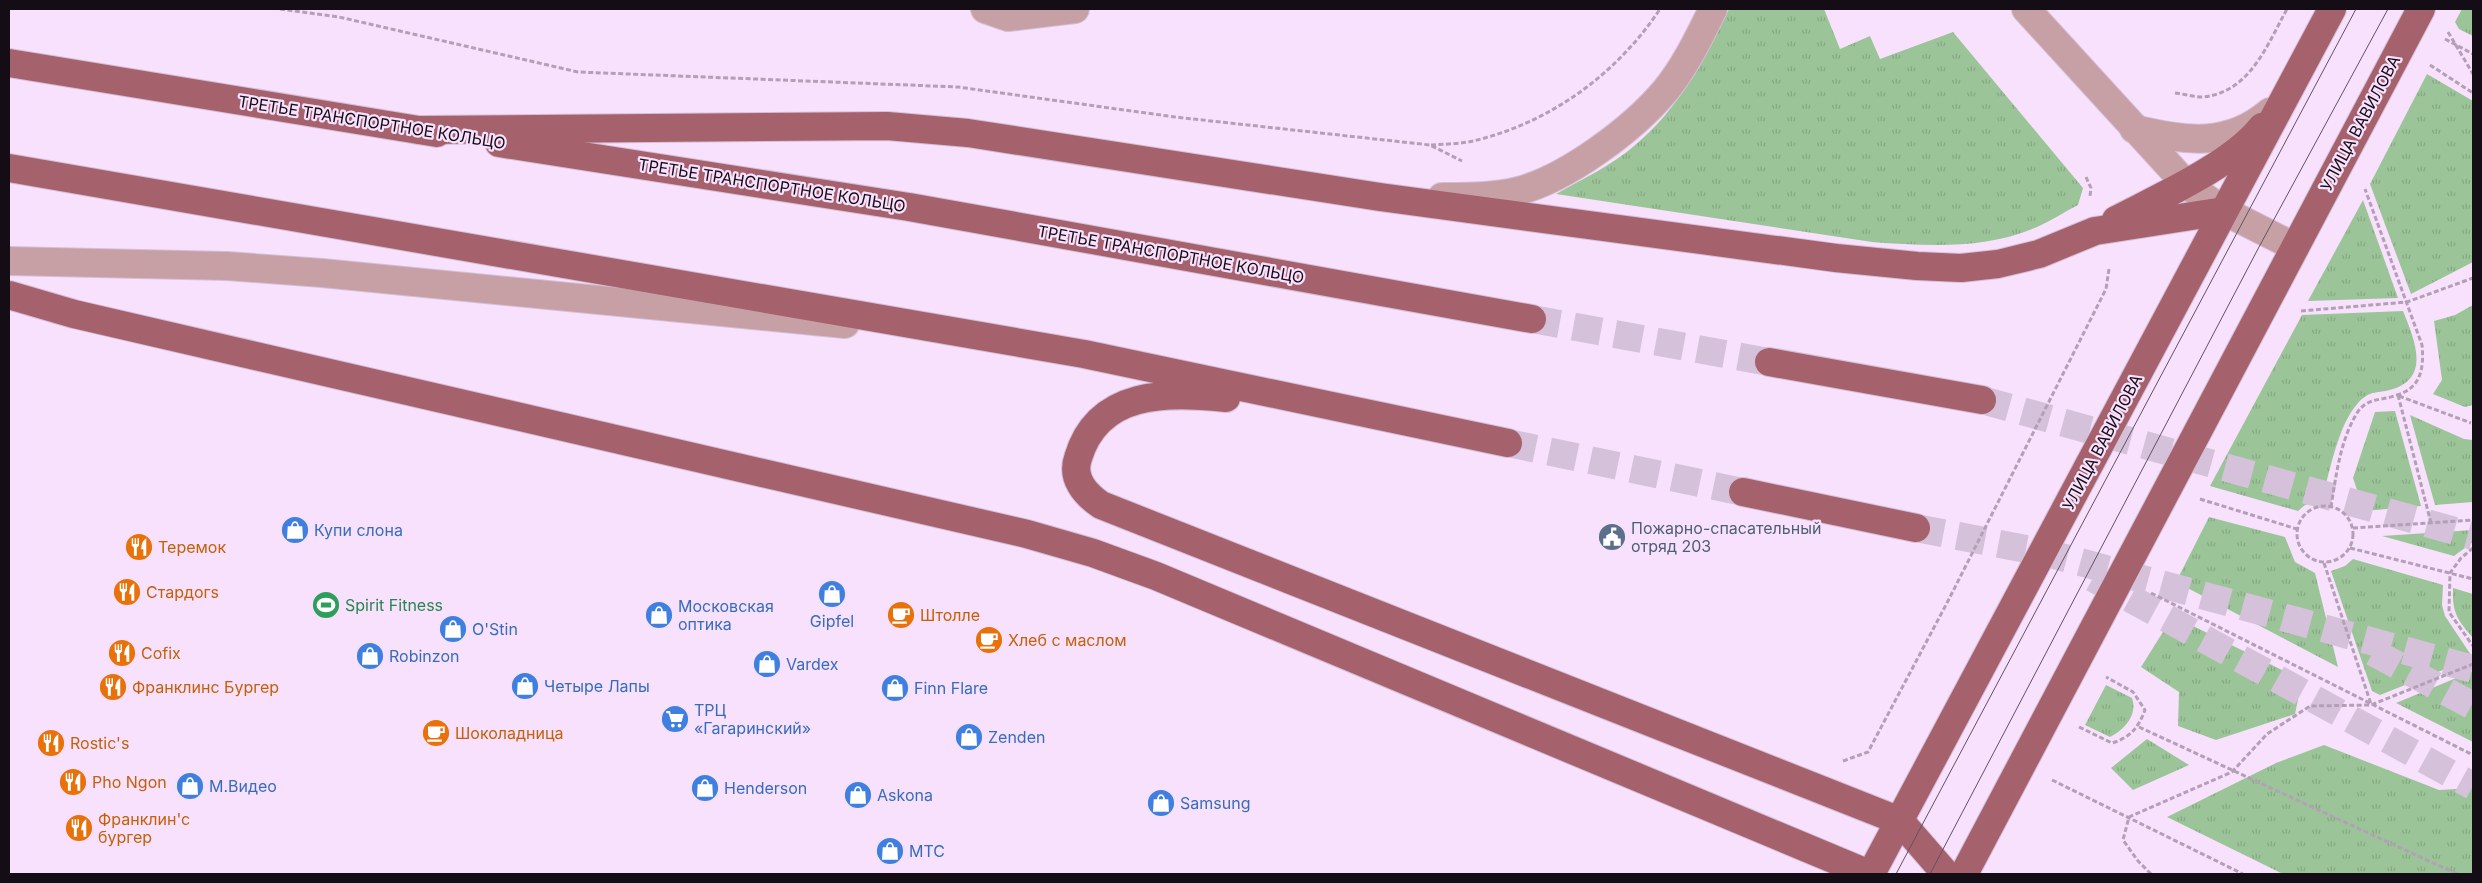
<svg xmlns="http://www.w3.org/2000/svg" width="2482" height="883" viewBox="0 0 2482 883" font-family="Inter,sans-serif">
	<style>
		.grass { fill: url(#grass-tufts) }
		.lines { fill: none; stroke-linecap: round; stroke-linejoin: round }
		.major-tunnel { stroke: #d6c1da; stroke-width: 28; stroke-dasharray: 28 14; stroke-linecap: butt }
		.minor-casing { stroke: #d4bfd7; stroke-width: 30 }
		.major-casing { stroke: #d4bfd7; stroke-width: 30 }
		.path { stroke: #b3a0b6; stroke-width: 3; stroke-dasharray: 5 2.5; stroke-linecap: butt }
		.minor { stroke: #c7a0a5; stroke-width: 28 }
		.major { stroke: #a5616c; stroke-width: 28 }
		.tram { stroke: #605362; stroke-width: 1 }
		.labels { text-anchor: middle; stroke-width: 4.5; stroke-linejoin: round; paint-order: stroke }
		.street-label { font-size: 16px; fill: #150d16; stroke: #f8e1fc }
		.service-label { font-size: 16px; fill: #4e5e75; stroke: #f8e1fc; text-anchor: start }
		.shop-label { font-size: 16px; fill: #366cbe; stroke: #f8e1fc; text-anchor: start }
		.food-label { font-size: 16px; fill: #c56008; stroke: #f8e1fc; text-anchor: start }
		.leisure-label { font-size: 16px; fill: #27864d; stroke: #f8e1fc; text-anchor: start }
	</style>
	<defs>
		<pattern id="grass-tufts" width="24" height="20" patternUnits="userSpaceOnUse" patternTransform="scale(1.25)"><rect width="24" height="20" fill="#9bc598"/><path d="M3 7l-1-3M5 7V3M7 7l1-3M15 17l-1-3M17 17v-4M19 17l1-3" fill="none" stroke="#85a882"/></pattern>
	</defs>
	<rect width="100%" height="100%" fill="#f8e1fc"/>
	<!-- grass -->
	<g class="grass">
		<path d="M1729,9H1824L1840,49L1870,36L1880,59L1953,32L2083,188L2078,205C2064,212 2051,221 2037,227C1985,250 1927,246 1872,242L1556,194C1582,179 1611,166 1634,146C1678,110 1705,59 1729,9Z"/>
		<polygon points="2462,9 2473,9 2473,36 2459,29 2455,22"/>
		<polygon points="2427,74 2473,101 2473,262 2411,294 2370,184"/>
		<polygon points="2363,200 2398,298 2308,301"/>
		<polygon points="2473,305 2473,405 2465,407 2433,394 2442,380 2434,321 2455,315"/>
		<path d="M2403,311C2413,336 2432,377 2393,389C2378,394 2371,389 2358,403C2338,425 2330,471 2322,499L2305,505L2298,511L2210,486L2302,315Z"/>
		<polygon points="2395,411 2421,506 2364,511 2353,478 2375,412"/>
		<polygon points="2410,415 2464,439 2473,440 2473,502 2435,505"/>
		<polygon points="2209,517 2285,537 2295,562 2315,573 2338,667 2176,582"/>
		<polygon points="2473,530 2473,542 2454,556 2382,536"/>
		<polygon points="2353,559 2443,585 2442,605 2445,616 2473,658 2380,695 2372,691 2331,571 2345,566"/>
		<path d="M2453,588L2473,594V638C2458,620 2452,614 2453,588Z"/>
		<polygon points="2173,616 2302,680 2295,714 2216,740 2178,726 2179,692 2141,667"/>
		<polygon points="2473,671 2473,742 2396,703"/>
		<path d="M2106,685L2132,698C2138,715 2124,730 2110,737L2085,725Z"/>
		<polygon points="2147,739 2189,765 2133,790 2111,768"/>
		<polygon points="2324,745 2439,790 2473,788 2473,874 2283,874 2167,817 2276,763"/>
	</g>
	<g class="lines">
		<!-- major-tunnel -->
		<g class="major-tunnel">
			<polyline points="1532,319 1769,362"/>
			<polyline points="1982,400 2473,536"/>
			<polyline points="1508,443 1743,492"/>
			<polyline points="1916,528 2047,553 2473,669"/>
			<polyline points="2093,578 2473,786"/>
			<polyline points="2373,652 2473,706"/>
		</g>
		<defs>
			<g id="minor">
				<polyline points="985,9 1008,17 1075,9"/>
				<polyline points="2026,9 2186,184 2224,211 2295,247"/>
				<path d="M2134,129C2185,141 2228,148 2270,112"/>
				<path d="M1442,197C1468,197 1494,197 1518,191C1566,179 1633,129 1665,91C1685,67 1699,37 1713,9"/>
				<polyline points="9,261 227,266 322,273 845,324"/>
			</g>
			<g id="major">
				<polyline points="9,63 437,133"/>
				<polyline points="420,130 887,126 968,133 1380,197 1836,258 1917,266 1961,268 1998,264 2039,254 2095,231 2224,211"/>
				<polyline points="499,143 909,207 1532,319"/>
				<polyline points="9,168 1084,354 1508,443"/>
				<path d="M2116,220C2160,197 2232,165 2262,127"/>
				<polyline points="9,295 74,314 1027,534 1093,553 1156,576 1869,874"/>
				<polyline points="1769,362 1982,400"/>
				<path d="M1226,398C1167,392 1098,390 1078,458C1071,478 1085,494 1101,505L1900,821L1946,874"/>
				<polyline points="1743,492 1916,528"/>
				<polyline points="1871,874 2332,9"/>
				<polyline points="1964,874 2421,9"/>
			</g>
		</defs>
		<!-- minor casing -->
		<use href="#minor" class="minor-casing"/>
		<!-- major casing -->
		<use href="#major" class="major-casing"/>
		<!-- path -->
		<g class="path">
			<polyline points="280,9 339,17 578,72 958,87 1175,117 1430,145 1462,161"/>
			<polyline points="2448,32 2473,74"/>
			<polyline points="2445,39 2473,54"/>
			<polyline points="2430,65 2473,93"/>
			<path d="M2175,93C2184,94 2194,97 2202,97C2250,93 2267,45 2287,9"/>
			<path d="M1431,145C1445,144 1460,144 1473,141C1550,123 1617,74 1660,9"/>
			<polyline points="2086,177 2091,188 2090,196"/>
			<polyline points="2301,311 2407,302 2473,278"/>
			<polyline points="2398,395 2431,523"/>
			<polyline points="2399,396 2471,423"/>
			<polyline points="2200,499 2297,529"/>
			<circle cx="2325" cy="534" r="28"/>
			<path d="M2331,507C2336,476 2340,441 2357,413C2367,397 2382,401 2397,395C2422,388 2424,366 2422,345L2365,189"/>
			<polyline points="2353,528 2473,520"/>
			<polyline points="2350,548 2473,579"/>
			<polyline points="2473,548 2461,558 2450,573 2449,612 2473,646"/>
			<polyline points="2324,563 2371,704"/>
			<polyline points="2151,593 2473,755"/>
			<path d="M2079,727L2112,743C2131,737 2138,728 2145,710L2133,692L2106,677"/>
			<polyline points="2139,727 2457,874"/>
			<polyline points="1843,761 1868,752 1948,601 2106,289 2109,269"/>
			<polyline points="2052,780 2243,874"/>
			<polyline points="2151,874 2138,861 2123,840 2129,817 2232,772 2267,734 2310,706 2371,705 2473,664"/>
		</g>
		<!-- minor -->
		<use href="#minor" class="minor"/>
		<!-- major -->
		<use href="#major" class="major"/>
		<!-- tram -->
		<g class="tram">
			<polyline points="1896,874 2356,9"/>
			<polyline points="1930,874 2259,247 2388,9"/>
		</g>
	</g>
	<!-- icons -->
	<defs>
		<symbol id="shop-disc" viewBox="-11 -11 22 22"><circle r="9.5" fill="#3f7fe0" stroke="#f8e1fc"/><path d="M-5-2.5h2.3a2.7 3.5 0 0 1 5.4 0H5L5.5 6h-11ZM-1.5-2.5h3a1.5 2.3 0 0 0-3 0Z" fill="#fff"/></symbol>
		<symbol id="civic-disc" viewBox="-11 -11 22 22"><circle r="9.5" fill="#5c6f8a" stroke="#f8e1fc"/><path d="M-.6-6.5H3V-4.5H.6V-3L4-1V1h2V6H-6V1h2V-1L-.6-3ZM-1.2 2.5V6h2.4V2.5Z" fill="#fff"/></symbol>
		<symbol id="restaurant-disc" viewBox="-11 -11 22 22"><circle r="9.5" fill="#e8710a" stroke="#f8e1fc"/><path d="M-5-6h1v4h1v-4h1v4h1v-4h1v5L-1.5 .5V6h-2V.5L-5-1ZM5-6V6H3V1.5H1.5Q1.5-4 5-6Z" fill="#fff"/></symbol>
		<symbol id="stadium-disc" viewBox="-11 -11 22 22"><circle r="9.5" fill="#2e9e5b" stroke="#f8e1fc"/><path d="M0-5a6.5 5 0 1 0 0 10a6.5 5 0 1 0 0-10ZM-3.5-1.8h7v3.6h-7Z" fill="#fff"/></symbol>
		<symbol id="cafe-disc" viewBox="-11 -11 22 22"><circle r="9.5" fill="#e8710a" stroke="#f8e1fc"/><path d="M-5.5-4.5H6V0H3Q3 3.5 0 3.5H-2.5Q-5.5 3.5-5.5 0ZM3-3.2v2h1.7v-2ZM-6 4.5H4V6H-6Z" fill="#fff"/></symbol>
		<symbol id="supermarket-disc" viewBox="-11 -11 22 22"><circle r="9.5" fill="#3f7fe0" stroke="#f8e1fc"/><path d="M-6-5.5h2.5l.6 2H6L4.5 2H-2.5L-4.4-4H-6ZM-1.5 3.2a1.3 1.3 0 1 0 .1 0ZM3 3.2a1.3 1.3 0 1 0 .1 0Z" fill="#fff"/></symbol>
	</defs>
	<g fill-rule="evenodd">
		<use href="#shop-disc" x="279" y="514" width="32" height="32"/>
		<use href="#civic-disc" x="1596" y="521" width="32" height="32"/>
		<use href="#restaurant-disc" x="123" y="531" width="32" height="32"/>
		<use href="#restaurant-disc" x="111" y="576" width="32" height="32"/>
		<use href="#shop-disc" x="816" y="578" width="32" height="32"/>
		<use href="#stadium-disc" x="310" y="589" width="32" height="32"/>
		<use href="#shop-disc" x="643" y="599" width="32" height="32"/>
		<use href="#cafe-disc" x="885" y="599" width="32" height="32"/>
		<use href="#shop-disc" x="437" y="613" width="32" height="32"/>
		<use href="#cafe-disc" x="973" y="624" width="32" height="32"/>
		<use href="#restaurant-disc" x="106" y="637" width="32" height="32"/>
		<use href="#shop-disc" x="354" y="640" width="32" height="32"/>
		<use href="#shop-disc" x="751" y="648" width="32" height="32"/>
		<use href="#shop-disc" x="509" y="670" width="32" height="32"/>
		<use href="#restaurant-disc" x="97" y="671" width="32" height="32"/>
		<use href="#shop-disc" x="879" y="672" width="32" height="32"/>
		<use href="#supermarket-disc" x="659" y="703" width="32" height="32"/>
		<use href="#cafe-disc" x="420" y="717" width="32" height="32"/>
		<use href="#shop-disc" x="953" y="721" width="32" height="32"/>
		<use href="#restaurant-disc" x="35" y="727" width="32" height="32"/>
		<use href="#restaurant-disc" x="57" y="766" width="32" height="32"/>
		<use href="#shop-disc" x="174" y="770" width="32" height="32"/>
		<use href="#shop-disc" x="689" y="772" width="32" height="32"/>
		<use href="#shop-disc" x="842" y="779" width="32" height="32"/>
		<use href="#shop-disc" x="1145" y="787" width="32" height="32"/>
		<use href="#restaurant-disc" x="63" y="812" width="32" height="32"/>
		<use href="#shop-disc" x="874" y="835" width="32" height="32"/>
	</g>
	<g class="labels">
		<!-- street labels -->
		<g class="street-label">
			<text transform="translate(372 122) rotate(9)" y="6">ТРЕТЬЕ ТРАНСПОРТНОЕ КОЛЬЦО</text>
			<text transform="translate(2360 123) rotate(-62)" y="6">УЛИЦА ВАВИЛОВА</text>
			<text transform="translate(772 185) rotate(9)" y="6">ТРЕТЬЕ ТРАНСПОРТНОЕ КОЛЬЦО</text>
			<text transform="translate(1171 254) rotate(10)" y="6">ТРЕТЬЕ ТРАНСПОРТНОЕ КОЛЬЦО</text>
			<text transform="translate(2102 442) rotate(-62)" y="6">УЛИЦА ВАВИЛОВА</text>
		</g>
		<!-- service labels -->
		<g class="service-label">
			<text x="1631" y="534">Пожарно-спасательный<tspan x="1631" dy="18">отряд 203</tspan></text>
		</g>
		<!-- shop labels -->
		<g class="shop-label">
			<text x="314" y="536">Купи слона</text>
			<text x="678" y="612">Московская<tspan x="678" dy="18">оптика</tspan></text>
			<text x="832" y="627" text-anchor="middle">Gipfel</text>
			<text x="472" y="635">O'Stin</text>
			<text x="389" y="662">Robinzon</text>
			<text x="786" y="670">Vardex</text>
			<text x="544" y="692">Четыре Лапы</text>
			<text x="914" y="694">Finn Flare</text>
			<text x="694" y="716">ТРЦ<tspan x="694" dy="18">«Гагаринский»</tspan></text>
			<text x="988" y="743">Zenden</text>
			<text x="209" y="792">М.Видео</text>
			<text x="724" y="794">Henderson</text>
			<text x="877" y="801">Askona</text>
			<text x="1180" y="809">Samsung</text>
			<text x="909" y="857">МТС</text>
		</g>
		<!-- food labels -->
		<g class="food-label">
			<text x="158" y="553">Теремок</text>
			<text x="146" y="598">Стардогs</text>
			<text x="920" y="621">Штолле</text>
			<text x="1008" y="646">Хлеб с маслом</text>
			<text x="141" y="659">Cofix</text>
			<text x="132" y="693">Франклинс Бургер</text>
			<text x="455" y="739">Шоколадница</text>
			<text x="70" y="749">Rostic's</text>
			<text x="92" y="788">Pho Ngon</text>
			<text x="98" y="825">Франклин'с<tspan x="98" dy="18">бургер</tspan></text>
		</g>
		<!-- leisure labels -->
		<g class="leisure-label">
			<text x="345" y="611">Spirit Fitness</text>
		</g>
	</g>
	<!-- border -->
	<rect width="2482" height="883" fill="none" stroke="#150d16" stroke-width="20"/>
</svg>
